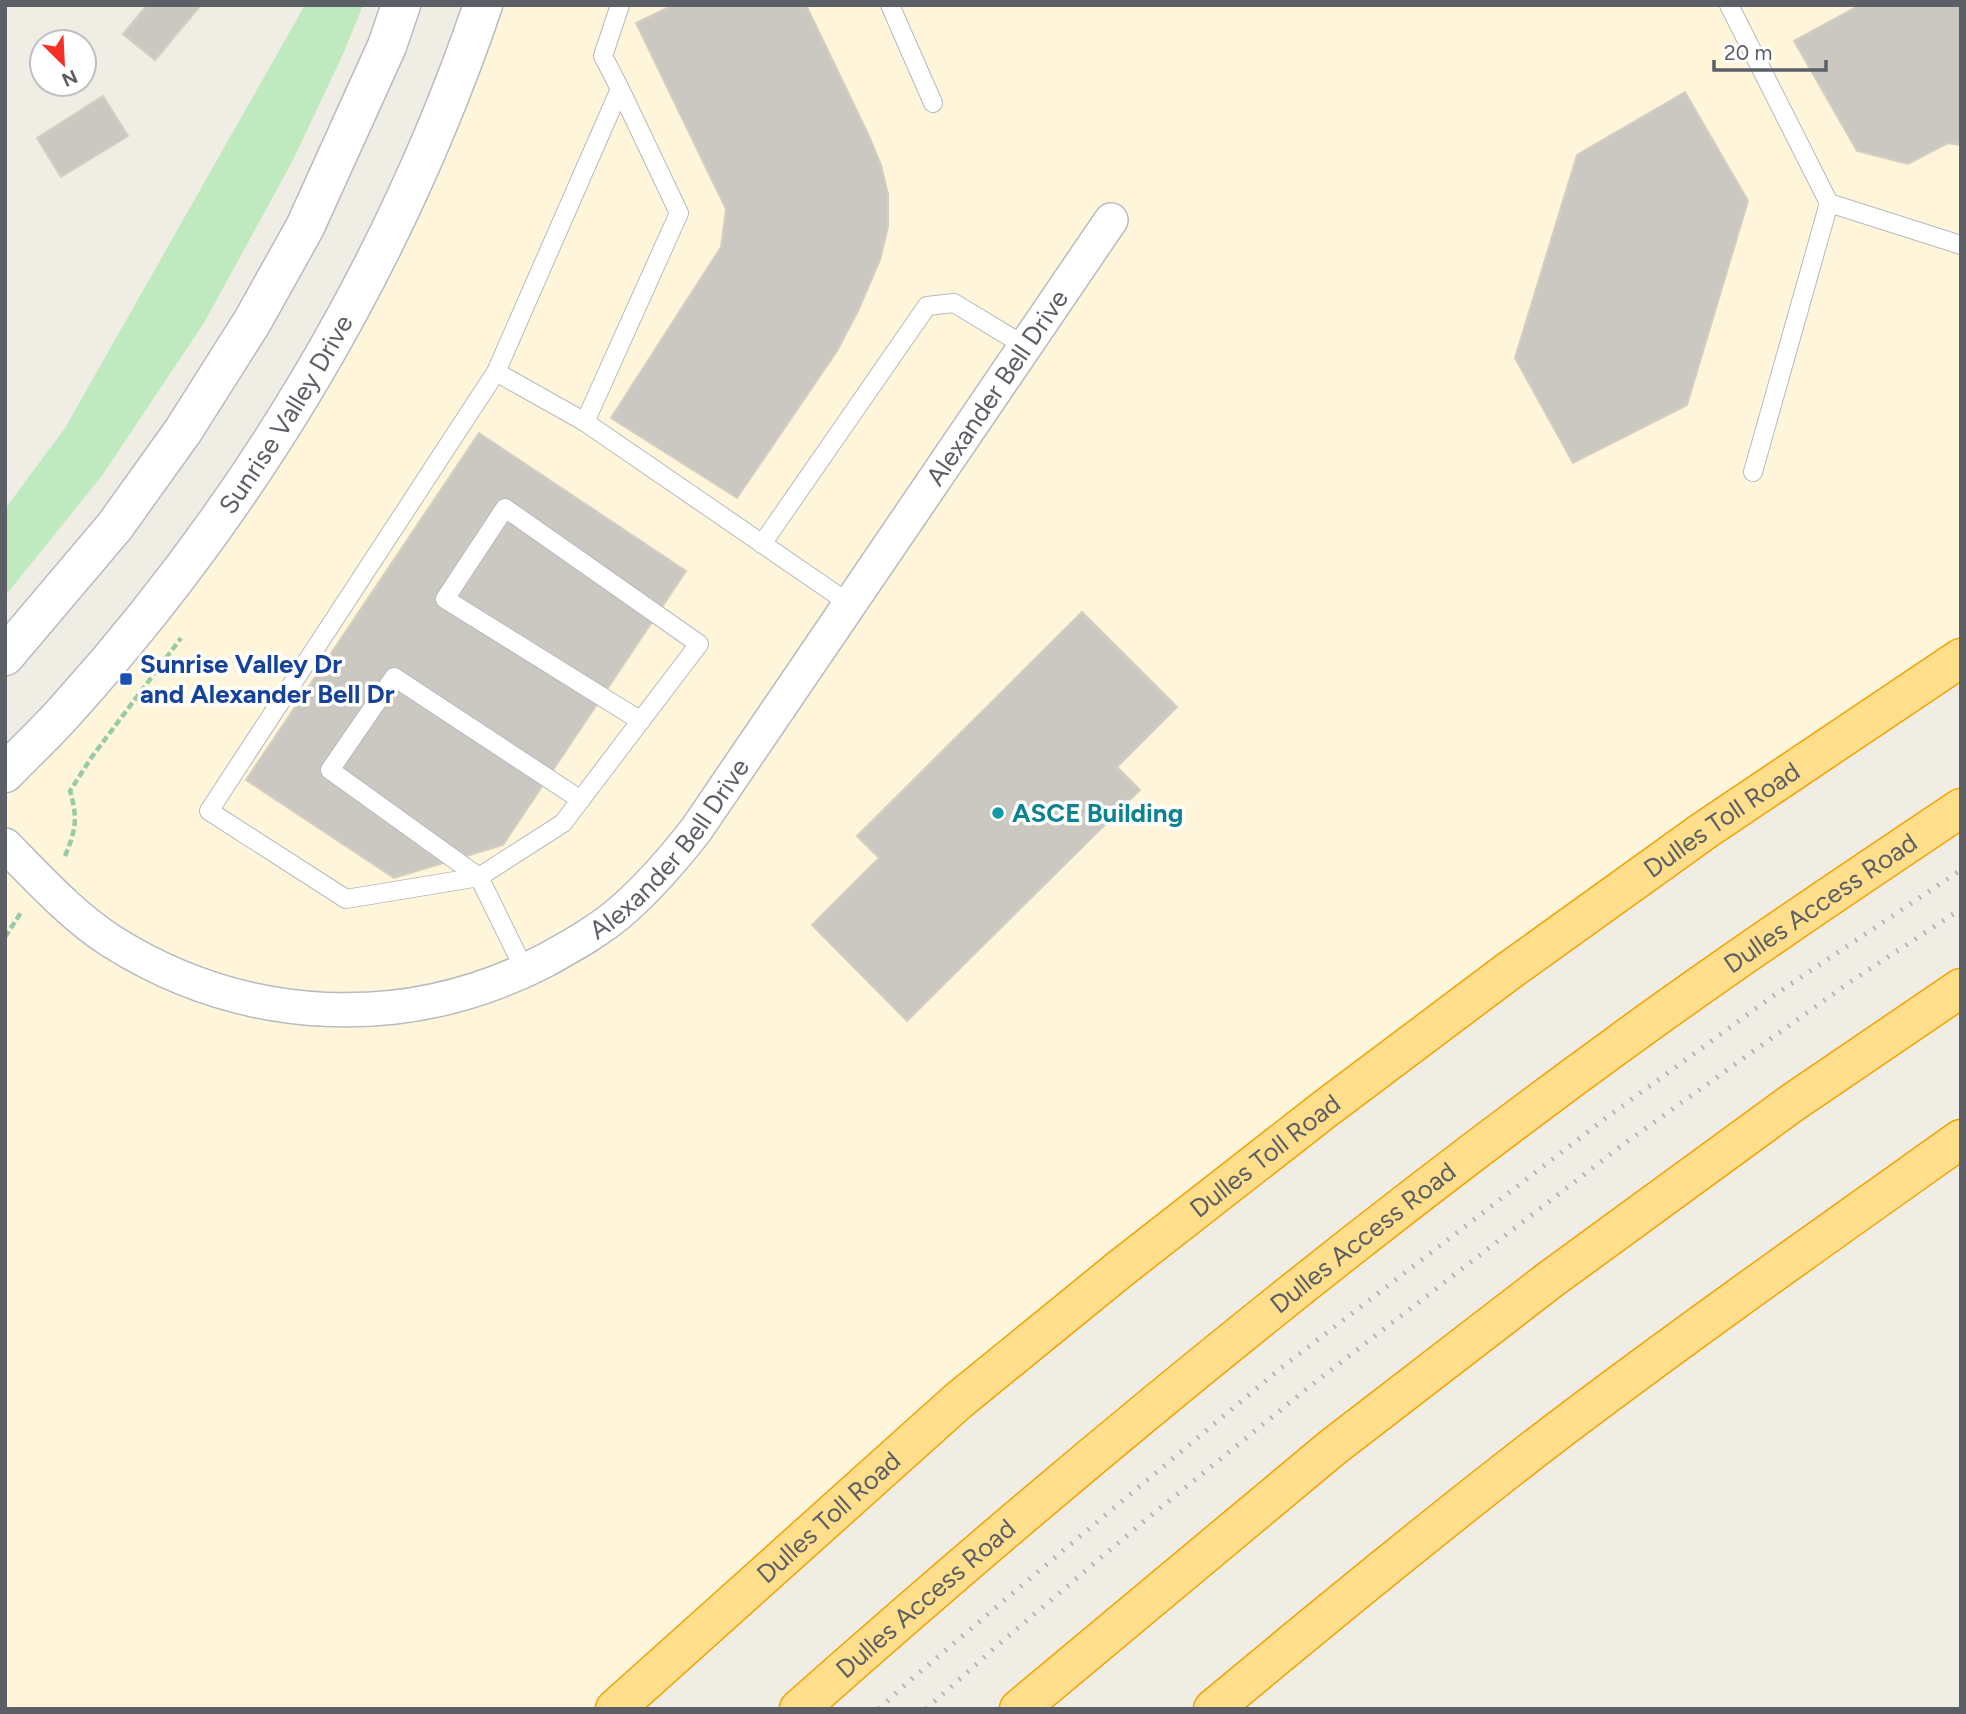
<svg xmlns="http://www.w3.org/2000/svg" width="1966" height="1714" viewBox="0 0 1966 1714" font-family="Figtree,sans-serif">
	<style>
		.commercial { fill: #fff5da }
		.green { fill: #bfe9be }
		.building { fill: #cbc7c1; stroke: #d5cec2; stroke-width: 2 }
		.lines { fill: none; stroke-linecap: round; stroke-linejoin: round }
		.lane-casing { stroke: #b7babf; stroke-width: 20 }
		.street-casing { stroke: #b7babf; stroke-width: 36 }
		.secondary-casing { stroke: #b7bbc1; stroke-width: 41 }
		.highway-casing { stroke: #f4a100; stroke-width: 41 }
		.path { stroke: #96cba5; stroke-width: 4.5; stroke-dasharray: 7 3.5; stroke-linecap: butt }
		.lane { stroke: #fff; stroke-width: 18 }
		.street { stroke: #fff; stroke-width: 33 }
		.secondary { stroke: #fff; stroke-width: 38 }
		.highway { stroke: #ffdf8c; stroke-width: 38 }
		.rail { stroke: #b5b6b7; stroke-width: 5; stroke-dasharray: 2 9; stroke-linecap: butt }
		.transit-dot { fill: #1a4fb4; stroke: #fff; stroke-width: 2.5 }
		.culture-dot { fill: #0f9aa8; stroke: #fff; stroke-width: 2.5 }
		.labels { text-anchor: middle; stroke-width: 7; stroke-linejoin: round; paint-order: stroke }
		.street-label { font-size: 26px; fill: #5c6066; stroke: #fff }
		.transit-label { font-size: 26px; font-weight: bold; fill: #164399; stroke: #fff; text-anchor: start }
		.culture-label { font-size: 26px; font-weight: bold; fill: #0d838f; stroke: #fff; text-anchor: start }
	</style>
	<rect width="100%" height="100%" fill="#f0ede4"/>
	<!-- commercial -->
	<polygon class="commercial" points="486,5 1961,5 1961,657 1510,970 611,1709 5,1709 5,768 216,528"/>
	<!-- green -->
	<polygon class="green" points="305,5 363,5 344,52 293,160 204,323 101,477 5,596 5,509 65,428"/>
	<!-- building -->
	<g class="building">
		<polygon points="147,5 201,5 155,60 123,34"/>
		<polygon points="673,5 806,5 869,136 881,165 888,194 888,227 880,260 858,311 837,351 737,498 611,418 721,247 726,209 636,23"/>
		<polygon points="1860,5 1961,5 1961,145 1948,143 1908,164 1857,151 1794,41"/>
		<polygon points="1685,92 1748,201 1687,405 1573,463 1515,358 1577,155"/>
		<polygon points="103,96 128,136 61,177 37,138"/>
		<polygon points="479,433 686,571 503,845 394,878 246,780"/>
		<polygon points="1082,612 1177,707 1117,767 1140,790 907,1021 812,925 879,858 857,836"/>
	</g>
	<g class="lines">
		<defs>
			<g id="lane">
				<polyline points="620,5 603,56 620,89"/>
				<polyline points="890,5 933,103"/>
				<polyline points="1729,5 1829,203 1753,472"/>
				<polyline points="1829,203 1961,245"/>
				<polyline points="496,372 585,422 679,213 620,89 496,372 209,811 346,899 479,877 525,971"/>
				<polyline points="585,422 850,604"/>
				<polyline points="762,544 927,306 954,303 1025,346"/>
				<polyline points="581,800 394,677 330,770 479,877 563,823 699,644 505,508 445,599 641,721"/>
			</g>
			<g id="street">
				<path id="s1" d="M5,845C39,879 71,915 111,941C244,1025 406,1033 546,960C573,945 602,929 625,908C652,884 674,858 696,830L1111,220"/>
			</g>
			<g id="secondary">
				<polyline points="5,656 115,526 183,431 252,322 305,227 387,46 401,5"/>
				<path id="s2" d="M5,773C26,751 48,731 68,708C251,505 395,264 483,5"/>
			</g>
			<g id="highway">
				<path id="s3" d="M615,1709L958,1401L1120,1269L1325,1109L1506,973L1705,830L1961,658"/>
				<path id="s4" d="M799,1709C1063,1475 1335,1250 1620,1043C1731,962 1846,885 1961,808"/>
				<polyline points="1019,1709 1333,1447 1551,1279 1792,1103 1961,988"/>
				<path d="M1213,1709C1327,1614 1441,1520 1559,1430C1691,1330 1826,1235 1961,1139"/>
			</g>
		</defs>
		<!-- lane casing -->
		<use href="#lane" class="lane-casing"/>
		<!-- street casing -->
		<use href="#street" class="street-casing"/>
		<!-- secondary casing -->
		<use href="#secondary" class="secondary-casing"/>
		<!-- highway casing -->
		<use href="#highway" class="highway-casing"/>
		<!-- path -->
		<g class="path">
			<path d="M65,856C76,830 78,818 70,791L91,758L181,638"/>
			<polyline points="5,937 22,911"/>
		</g>
		<!-- lane -->
		<use href="#lane" class="lane"/>
		<!-- street -->
		<use href="#street" class="street"/>
		<!-- secondary -->
		<use href="#secondary" class="secondary"/>
		<!-- highway -->
		<use href="#highway" class="highway"/>
		<!-- rail -->
		<g class="rail">
			<polyline points="879,1709 907,1683 1066,1548 1281,1368 1606,1118 1773,996 1961,870"/>
			<polyline points="926,1709 998,1645 1143,1522 1309,1387 1621,1146 1850,982 1961,909"/>
		</g>
	</g>
	<!-- markers -->
	<rect class="transit-dot" x="119" y="672" width="14" height="14" rx="3.5"/>
	<circle class="culture-dot" cx="998" cy="813" r="7"/>
	<g class="labels">
		<!-- street labels -->
		<g class="street-label">
			<text dy="9" stroke="none"><textPath href="#s1" startOffset="1335">Alexander Bell Drive</textPath></text>
			<text dy="9" stroke="none"><textPath href="#s2" startOffset="457">Sunrise Valley Drive</textPath></text>
			<text dy="9" stroke="none"><textPath href="#s3" startOffset="1421">Dulles Toll Road</textPath></text>
			<text dy="9" stroke="none"><textPath href="#s1" startOffset="768">Alexander Bell Drive</textPath></text>
			<text dy="9" stroke="none"><textPath href="#s4" startOffset="1302">Dulles Access Road</textPath></text>
			<text dy="9" stroke="none"><textPath href="#s3" startOffset="854">Dulles Toll Road</textPath></text>
			<text dy="9" stroke="none"><textPath href="#s4" startOffset="735">Dulles Access Road</textPath></text>
			<text dy="9" stroke="none"><textPath href="#s3" startOffset="287">Dulles Toll Road</textPath></text>
			<text dy="9" stroke="none"><textPath href="#s4" startOffset="168">Dulles Access Road</textPath></text>
		</g>
		<!-- transit labels -->
		<g class="transit-label">
			<text x="140" y="673">Sunrise Valley Dr<tspan x="140" dy="30">and Alexander Bell Dr</tspan></text>
		</g>
		<!-- culture labels -->
		<g class="culture-label">
			<text x="1012" y="822">ASCE Building</text>
		</g>
	</g>
	<!-- border -->
	<rect width="1966" height="1714" fill="none" stroke="#5c6066" stroke-width="14"/>
	<!-- north arrow -->
	<g transform="translate(63 63) rotate(156)"><circle r="33" fill="#ffffff" stroke="#bebfc2" stroke-width="2"/>
	<path d="M0-5L12 26L0 18L-12 26Z" fill="#f72e23"/>
	<text y="-10" font-size="19" font-weight="bold" text-anchor="middle" fill="#5c6066">N</text>
	</g>
	<!-- scale -->
	<path d="M1714 60v10h112v-10" fill="none" stroke="#5c6066" stroke-width="3.5"/>
	<text x="1724" y="60" font-size="21" fill="#5c6066" stroke="#ffffff" stroke-width="5" paint-order="stroke">20 m</text>
</svg>
